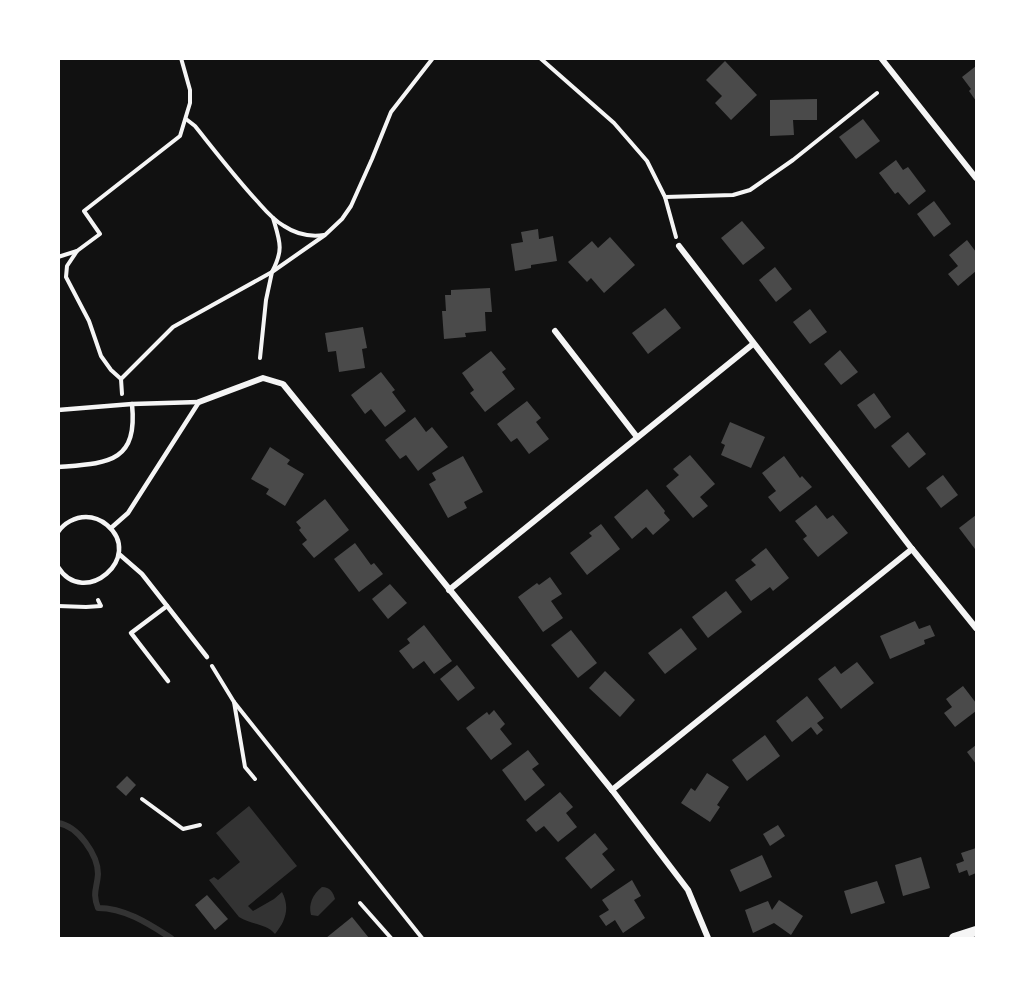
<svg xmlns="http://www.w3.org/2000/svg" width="1035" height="997" viewBox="0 0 1035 997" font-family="'Zilla Slab',serif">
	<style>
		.water { fill: #333 }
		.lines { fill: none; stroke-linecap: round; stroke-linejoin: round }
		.stream { stroke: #333; stroke-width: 6 }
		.building { fill: #4a4a4a }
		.path { stroke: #f5f5f5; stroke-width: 4 }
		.service { stroke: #f5f5f5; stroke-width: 4.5 }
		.minor { stroke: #f5f5f5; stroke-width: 6 }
		.tertiary { stroke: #f5f5f5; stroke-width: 10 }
	</style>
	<rect width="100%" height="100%" fill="#111"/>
	<!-- water -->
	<g class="water">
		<path d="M249,806L297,866L248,906L253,911L274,899L282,892C290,907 286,921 275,934C266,923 251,925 239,917L209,880L214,877L218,880L240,862L216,833Z"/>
		<path d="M322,887C330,887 333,892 335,899L318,916L311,915C308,904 313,894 322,887Z"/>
	</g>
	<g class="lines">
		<!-- stream -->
		<path class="stream" d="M58,823C78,826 98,855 98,874C97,889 92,892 98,908C125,908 149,924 171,938"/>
	</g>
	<!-- building -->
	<g class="building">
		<polygon points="725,61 757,95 731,120 715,103 722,96 706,80"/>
		<polygon points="976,66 976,101 969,91 971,89 962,77"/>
		<polygon points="817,99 817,120 793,120 794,135 770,136 770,100"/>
		<polygon points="863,119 880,141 856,159 839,137"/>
		<polygon points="896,160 903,170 908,167 926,191 909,205 898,192 895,194 879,173"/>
		<polygon points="934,201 951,224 934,237 917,214"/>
		<polygon points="742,221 765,248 743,265 721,238"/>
		<polygon points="538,229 539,239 553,236 557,261 531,265 531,268 515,271 511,244 523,242 521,232"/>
		<polygon points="610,237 635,265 604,293 591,278 587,282 568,262 592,241 598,248"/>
		<polygon points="967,240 976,252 976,271 958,286 948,274 958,266 949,255"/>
		<polygon points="775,267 792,289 776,302 759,280"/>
		<polygon points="490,288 492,312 485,312 486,331 465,333 466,337 444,339 442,311 446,311 445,295 451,295 451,290"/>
		<polygon points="665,308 681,328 648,354 632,333"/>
		<polygon points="810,309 827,332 810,344 793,322"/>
		<polygon points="363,327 367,348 362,349 365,368 339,372 336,351 328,352 325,333"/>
		<polygon points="840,350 858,372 841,385 824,364"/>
		<polygon points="491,351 506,369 502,372 515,389 485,412 470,393 474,390 462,373"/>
		<polygon points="381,372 395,390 392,392 406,411 385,427 371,409 365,414 351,395"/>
		<polygon points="874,393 891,417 875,429 857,405"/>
		<polygon points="527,401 541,418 536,422 549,439 529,454 517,438 511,442 497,424"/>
		<polygon points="415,417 426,432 432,427 448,447 418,471 406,455 400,459 385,440"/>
		<polygon points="730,422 765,437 751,468 721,455 725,445 721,443"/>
		<polygon points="908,432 926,454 909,468 891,446"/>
		<polygon points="270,447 290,460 287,464 304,474 285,506 266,494 269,489 251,479"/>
		<polygon points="690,455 715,484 700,497 708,506 693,518 666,486 679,475 673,469"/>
		<polygon points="463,456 483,492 464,502 467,508 448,518 429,484 436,480 432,473"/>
		<polygon points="784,456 800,478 802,476 812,487 780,512 768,497 776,491 762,473"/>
		<polygon points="943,475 958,495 941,508 926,488"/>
		<polygon points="647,489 665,511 664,513 670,520 653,535 646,527 632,539 614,517"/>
		<polygon points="325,499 349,530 314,558 302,544 307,540 299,530 301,528 296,522"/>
		<polygon points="816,505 827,519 833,515 848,533 818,557 803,539 807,536 795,521"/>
		<polygon points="976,515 976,548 975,549 959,528"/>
		<polygon points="601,524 620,549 587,575 570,553 592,536 589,533"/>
		<polygon points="355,543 371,565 374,563 383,574 359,592 334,559"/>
		<polygon points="766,548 789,578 773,591 770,587 751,601 735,580 756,565 751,560"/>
		<polygon points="550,577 562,594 551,601 563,618 543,632 518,597 537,583 539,585"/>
		<polygon points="390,584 407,603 388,619 372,599"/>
		<polygon points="726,591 742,612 708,638 692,617"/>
		<polygon points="915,621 919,629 930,625 935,636 924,640 925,644 890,659 880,636"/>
		<polygon points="424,625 452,661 434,674 424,661 413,669 399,651 410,643 407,639"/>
		<polygon points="681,628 697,649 665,674 648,653"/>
		<polygon points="571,630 597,663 578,678 551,645"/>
		<polygon points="857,662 874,683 841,709 818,679 835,666 841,674"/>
		<polygon points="457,665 475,688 458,701 440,679"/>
		<polygon points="605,671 635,700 620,717 589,688"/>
		<polygon points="963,686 976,703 976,711 955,727 944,713 952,707 946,699"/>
		<polygon points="807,696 824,718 817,723 823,730 817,735 811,727 792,742 776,721"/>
		<polygon points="494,710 505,724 500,729 512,744 491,760 466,728 487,712 489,715"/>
		<polygon points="765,735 780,756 747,781 732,760"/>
		<polygon points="976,745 976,764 967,752"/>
		<polygon points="528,750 539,764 532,769 545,785 525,801 502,770"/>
		<polygon points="707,773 729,787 717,805 720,807 710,822 681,803 691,788 695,791"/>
		<polygon points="127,776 136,785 126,796 116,787"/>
		<polygon points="560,792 573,807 566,813 577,827 558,842 544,826 536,832 526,820"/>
		<polygon points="778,825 785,836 770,846 763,834"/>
		<polygon points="595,833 608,849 602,854 615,870 591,889 565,858"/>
		<polygon points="976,848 976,873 969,876 967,870 959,873 956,864 964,861 961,853"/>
		<polygon points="762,855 772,877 740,892 730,870"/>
		<polygon points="921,857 930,888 903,896 895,865"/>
		<polygon points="632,880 641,896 634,900 645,918 623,933 615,920 606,926 599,916 609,910 602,900"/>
		<polygon points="877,881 885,903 851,914 844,891"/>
		<polygon points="207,895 228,919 215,930 195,905"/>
		<polygon points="779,900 803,916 791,935 774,923 753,933 745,910 768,901 772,910"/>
		<polygon points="352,917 369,938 326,938"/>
	</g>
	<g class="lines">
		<!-- path -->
		<g class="path">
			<polyline points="540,58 614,123 647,161 665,197 676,237"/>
			<path d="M186,119L195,126C215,151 235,177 257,201C265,210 273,220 284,226C296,234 310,237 324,235"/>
			<polyline points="665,197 733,195 750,190 793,160 877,93"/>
			<polyline points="58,257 77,251"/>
			<polyline points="260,358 266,300 272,272 325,235 342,219 351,206 372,159 391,112 433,58"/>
			<polyline points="121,379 111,370 101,356 89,321 66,277 67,266 77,251 100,234 84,211 180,136 190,103 190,90 181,58"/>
			<path d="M122,394L121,379L173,327L272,272C284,249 280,242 273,218"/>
			<polyline points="58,606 86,607 101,606 98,600"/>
			<polyline points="212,666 234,702 422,938"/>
			<polyline points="234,702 245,767 255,779"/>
			<polyline points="142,799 183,829 200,825"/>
			<polyline points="360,903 391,938"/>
		</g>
		<!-- service -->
		<g class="service">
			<polyline points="58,410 132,404 199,402"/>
			<path d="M58,467C107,463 138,464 132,404"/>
			<polyline points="111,528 128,513 199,402"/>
			<path d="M58,532C64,523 75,517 86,517C94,517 101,520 107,525C145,557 84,609 58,567"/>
			<polyline points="119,554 142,574 207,657"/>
			<polyline points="167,606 131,633 168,681"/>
		</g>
		<!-- minor -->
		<g class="minor">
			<polyline points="881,58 976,178"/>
			<polyline points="679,246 912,549 976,628"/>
			<polyline points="555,331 637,437"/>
			<polyline points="199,402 263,378 283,384 612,790 688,890 708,938"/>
			<polyline points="449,590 753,344"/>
			<polyline points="612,790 912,549"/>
		</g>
		<!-- tertiary -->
		<polyline class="tertiary" points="954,938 976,931"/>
	</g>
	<!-- border -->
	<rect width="1035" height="997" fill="none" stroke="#ffffff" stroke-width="120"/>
</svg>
